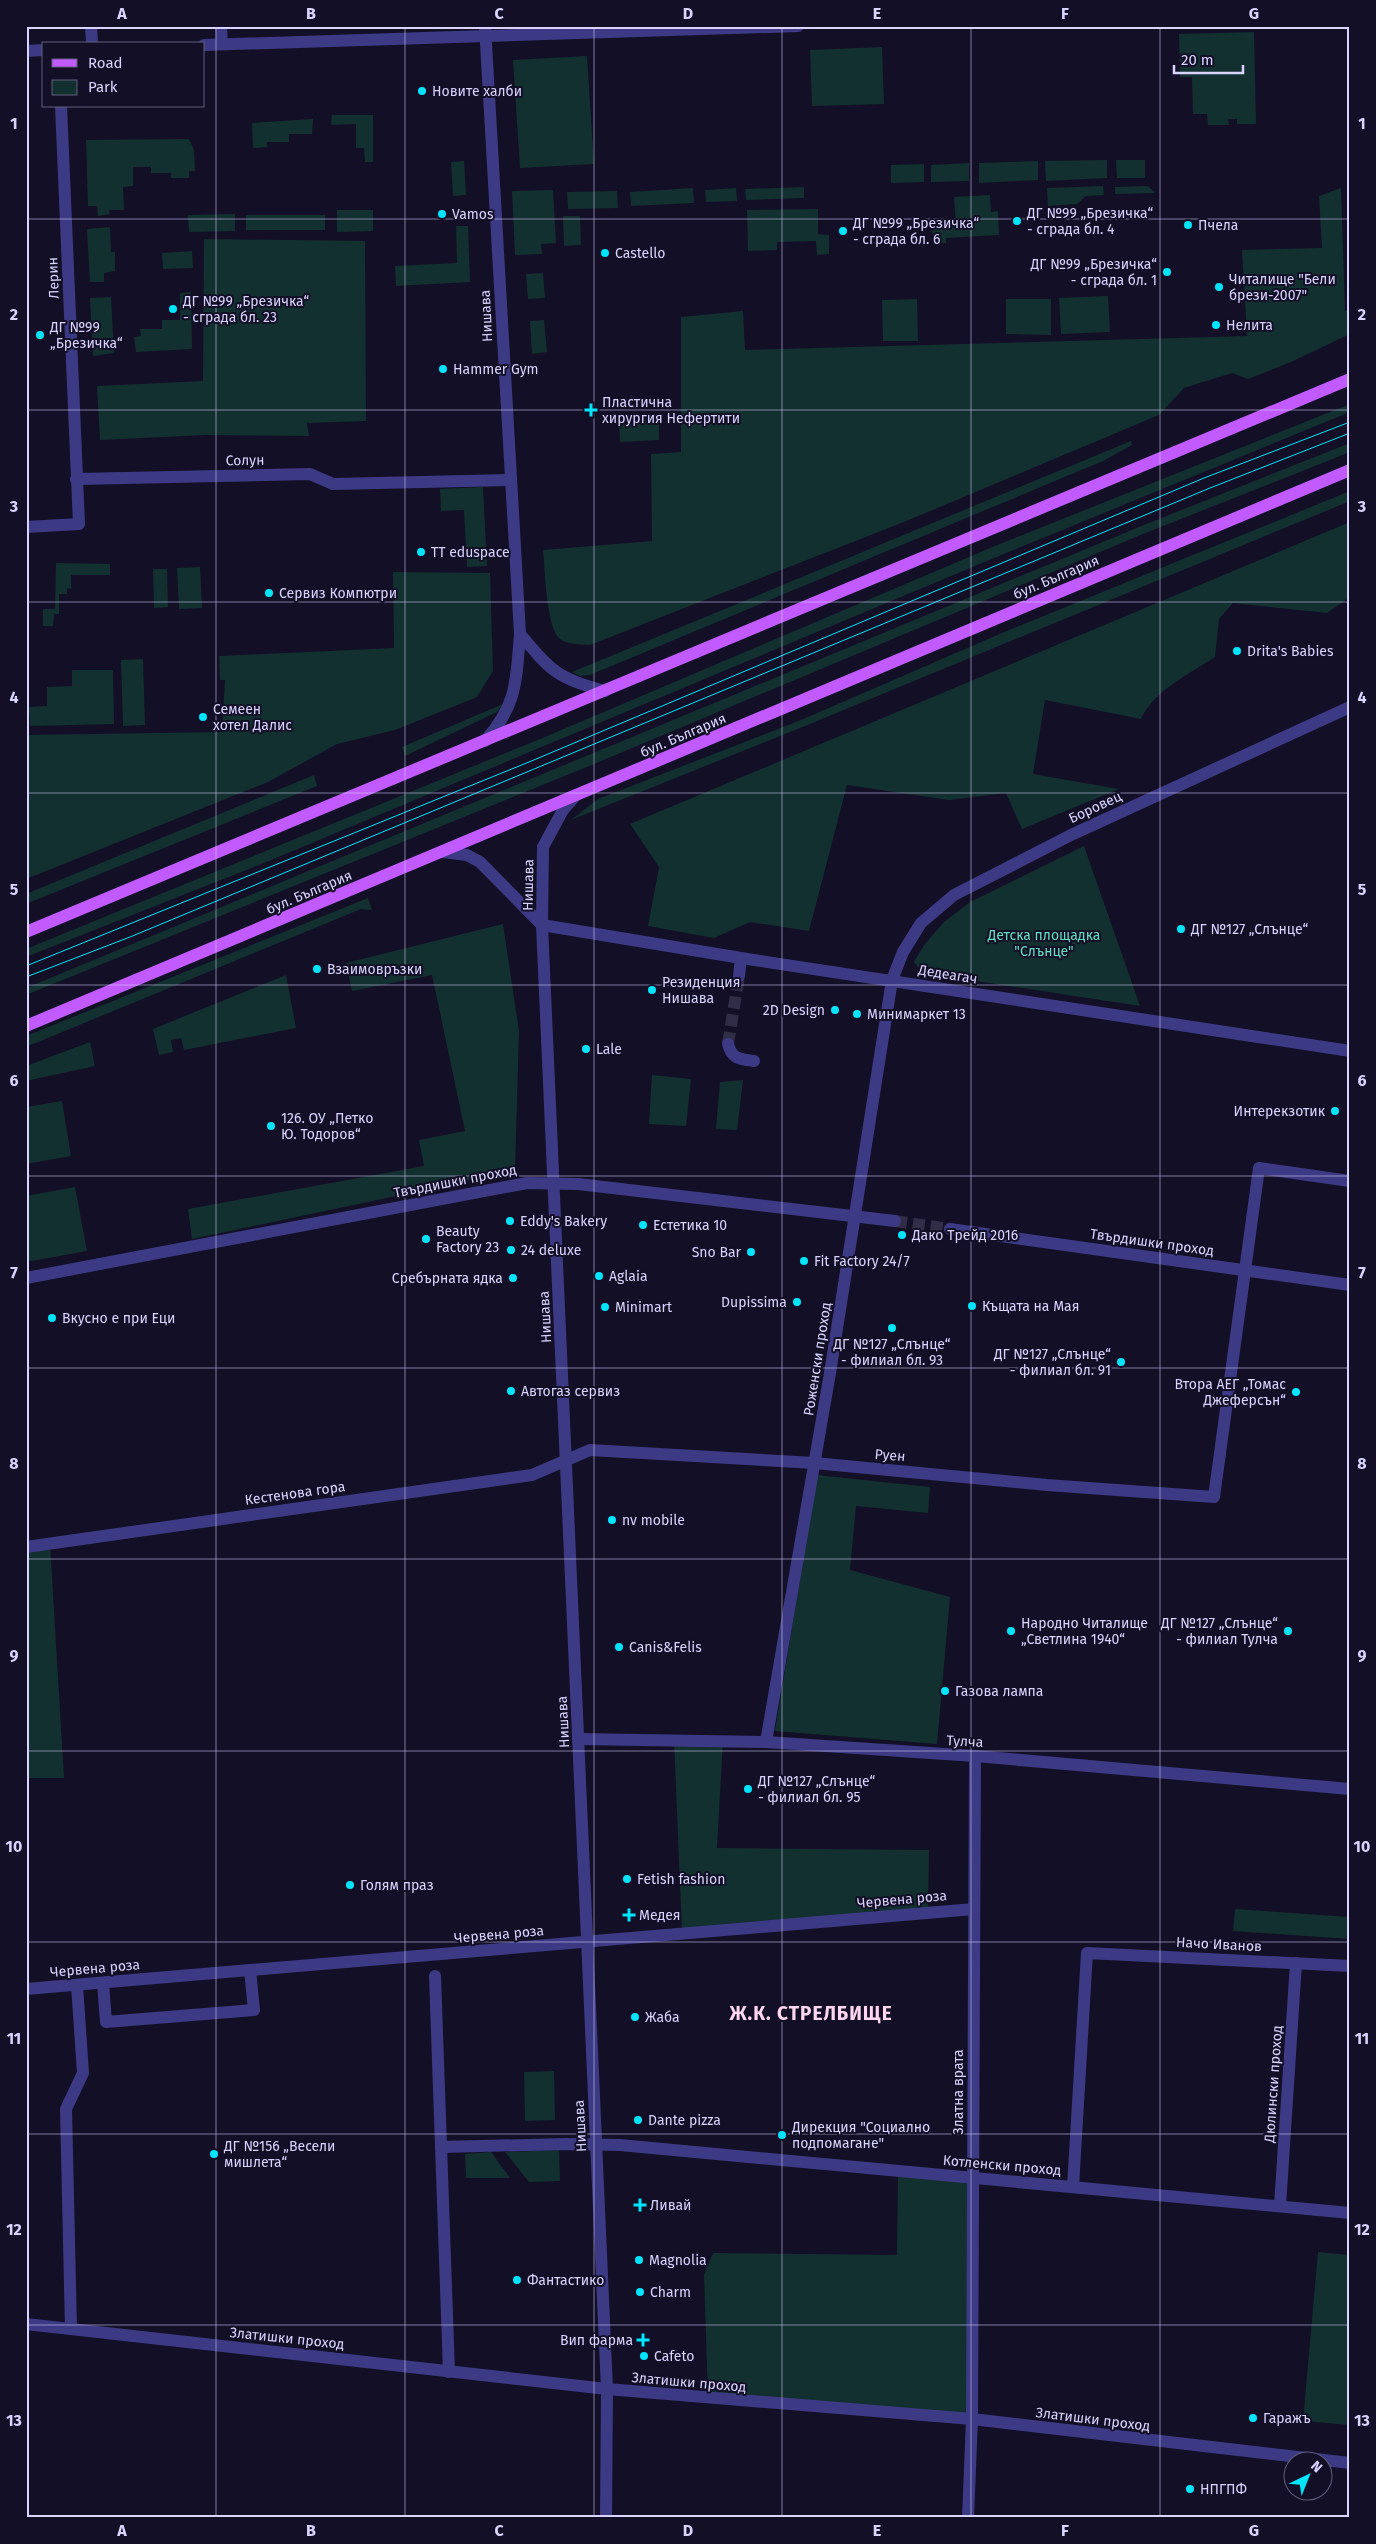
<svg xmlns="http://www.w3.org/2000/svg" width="1376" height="2544" viewBox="0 0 1376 2544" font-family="'Fira Sans',sans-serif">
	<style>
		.green { fill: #12302f }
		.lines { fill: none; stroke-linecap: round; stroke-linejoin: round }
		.minor-tunnel { stroke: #312d47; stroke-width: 12; stroke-dasharray: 12 6; stroke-linecap: butt }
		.minor { stroke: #3d3a85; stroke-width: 12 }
		.major { stroke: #c25bff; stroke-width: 12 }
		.tram { stroke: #00e5ff; stroke-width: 1 }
		.grid { fill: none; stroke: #d9d4ff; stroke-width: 1; stroke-opacity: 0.55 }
		.poi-dot { fill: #00e5ff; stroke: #130f26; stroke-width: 2 }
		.labels { text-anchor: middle; stroke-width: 4; stroke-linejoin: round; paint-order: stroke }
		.poi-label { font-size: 14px; fill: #d9d4ff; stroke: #130f26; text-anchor: start }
		.street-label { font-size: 14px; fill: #d9d4ff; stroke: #130f26 }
		.park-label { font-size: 14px; fill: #5fe0c0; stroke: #130f26 }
		.district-label { font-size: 19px; font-weight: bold; letter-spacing: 1px; fill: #ffd6f0; stroke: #130f26 }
		.neatline { fill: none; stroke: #d9d4ff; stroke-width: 2 }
		.grid-label { font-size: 16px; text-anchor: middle; font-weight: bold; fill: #d9d4ff }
	</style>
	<rect width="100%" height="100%" fill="#130f26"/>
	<!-- green -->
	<g class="green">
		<polygon points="1254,32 1256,124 1237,124 1237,119 1228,119 1229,125 1208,125 1207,114 1193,114 1192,77 1180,77 1179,34"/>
		<polygon points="882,47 884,104 812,106 810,50"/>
		<polygon points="587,56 594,164 520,168 513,60"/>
		<polygon points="332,115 373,115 373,162 365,162 364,148 356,148 356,124 331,125"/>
		<polygon points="313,119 312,134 289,134 289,142 267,142 267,147 253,148 252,123"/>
		<polygon points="189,139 194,150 195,171 189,171 189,178 171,178 171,173 151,173 151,167 133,167 133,186 123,187 124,210 109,210 110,214 98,216 97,206 88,206 86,140"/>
		<polygon points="1107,160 1107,178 1046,181 1045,161"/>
		<polygon points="1116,160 1145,160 1145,178 1117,178"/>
		<polygon points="464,161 466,195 453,196 451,162"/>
		<polygon points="1038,161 1038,180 979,183 979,163"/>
		<polygon points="969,163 969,181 931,182 931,165"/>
		<polygon points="924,164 924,182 891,183 891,165"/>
		<polygon points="1103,186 1104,195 1086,196 1077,204 1048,206 1047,188"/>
		<polygon points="1148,186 1155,193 1115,194 1115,187"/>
		<polygon points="804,187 804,198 746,200 745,189"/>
		<polygon points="693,188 694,203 631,206 630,192"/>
		<polygon points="736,188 737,201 706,202 705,190"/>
		<path d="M1341,188L1345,311L1350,309V334L1291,362L1248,379L1232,373L1184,388L1159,415L904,522L590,645C580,644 568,645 560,639C546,628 545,569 543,550L652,541L651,454L681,452V317L743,311L745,350L1247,336L1242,250L1322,248L1319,196Z"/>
		<polygon points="553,190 556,243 541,244 542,254 515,255 512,191"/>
		<polygon points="617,191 618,208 568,209 567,192"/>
		<polygon points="990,195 991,212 998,211 999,235 946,238 946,243 933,243 932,226 956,224 954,197"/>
		<polygon points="818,209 818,234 829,235 829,254 817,255 816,241 777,242 777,250 748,251 747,210"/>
		<polygon points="337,210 373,210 373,231 337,232"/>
		<polygon points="235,214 235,231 189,232 188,215"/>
		<rect x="246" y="215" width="79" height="15"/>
		<polygon points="563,216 580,216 581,245 564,246"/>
		<polygon points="456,226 468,226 470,282 396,286 395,266 457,263"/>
		<polygon points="110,227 111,252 115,252 115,271 104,273 104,282 90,282 87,229"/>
		<polygon points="204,239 365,241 366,421 307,423 309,436 205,435 100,440 97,386 203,381"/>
		<polygon points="192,251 193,268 163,269 162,253"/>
		<polygon points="543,273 545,298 528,299 526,274"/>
		<polygon points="191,292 192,349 136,352 134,337 141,336 140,329 162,329 162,320 180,320 180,293"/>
		<polygon points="1108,296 1110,332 1061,334 1059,298"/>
		<polygon points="111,297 114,353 93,356 90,298"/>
		<polygon points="917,299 918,341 883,341 882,300"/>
		<polygon points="1006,299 1051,299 1051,335 1006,334"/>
		<polygon points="544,320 547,352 532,354 530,321"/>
		<polygon points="1350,404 1350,412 999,556 264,863 26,957 26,949 540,739 995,546"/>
		<polygon points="659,418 659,440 620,442 619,424 639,424 639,419"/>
		<polygon points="1131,441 1132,445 1103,461 590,675 580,676 572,672"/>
		<polygon points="1350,443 1350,452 1143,534 587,767 26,995 26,988 1139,527"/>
		<polygon points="483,487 487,566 467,567 464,510 441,511 440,489"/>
		<polygon points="1350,491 1350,501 805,726 571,820 598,799 801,720 1002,633"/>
		<path d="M1350,522V597L1327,613L1233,603L1219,619L1215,657C1190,674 1154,690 1141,719L1045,700L1033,774L1119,789L1022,829L1006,793L949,800L847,785L809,931L750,922L714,938L648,926L659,867L630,824Z"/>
		<polygon points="56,563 110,564 110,575 71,575 71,589 67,588 67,594 59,594 59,614 54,614 53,626 43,626 43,609 55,609"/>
		<polygon points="200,567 202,608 179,609 177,568"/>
		<polygon points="153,569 167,569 168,607 154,608"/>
		<polygon points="393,572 490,573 493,671 477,697 395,730 337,744 268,782 26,879 26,735 222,732 225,680 220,680 219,656 394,648"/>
		<polygon points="143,659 145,725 123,726 121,660"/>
		<polygon points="72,670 113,670 114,724 30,726 29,707 47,706 47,687 72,686"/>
		<polygon points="503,704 497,712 405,756 402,747"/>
		<polygon points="314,775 317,786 26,904 26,894"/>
		<polygon points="1084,846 1140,1006 930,974 922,972 914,962 924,945 944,922 970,902"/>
		<polygon points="368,898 372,910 361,909 26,1047 26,1036"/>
		<polygon points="503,924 519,1031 515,1171 192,1239 188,1209 424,1166 419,1140 465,1131 432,975 352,991 346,963"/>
		<polygon points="286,975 296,1028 184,1050 181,1038 171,1040 173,1052 159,1055 153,1029"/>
		<polygon points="90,1042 95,1066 26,1081 26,1066"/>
		<polygon points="652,1075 691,1079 686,1126 649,1124"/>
		<polygon points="743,1080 737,1130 716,1129 720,1082"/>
		<polygon points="62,1101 71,1156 26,1164 26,1107"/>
		<polygon points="75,1187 87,1251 26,1262 26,1196"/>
		<polygon points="817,1475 930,1487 928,1513 856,1506 850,1570 950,1597 937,1744 775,1731"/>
		<polygon points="50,1543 64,1778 26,1778 26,1547"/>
		<polygon points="674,1740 723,1741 717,1848 929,1850 928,1912 682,1933"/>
		<polygon points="1235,1909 1350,1917 1350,1939 1233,1931"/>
		<polygon points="554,2071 555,2120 525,2121 524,2072"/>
		<polygon points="559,2150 560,2181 529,2182 505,2152"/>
		<polygon points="491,2152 510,2178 466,2178 465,2154"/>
		<polygon points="898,2171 973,2178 972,2419 708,2398 704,2275 713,2253 897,2255"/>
		<polygon points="1318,2252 1350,2255 1350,2425 1303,2421"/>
	</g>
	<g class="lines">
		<!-- minor-tunnel -->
		<g class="minor-tunnel">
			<polyline points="728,1044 739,976"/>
			<polyline points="895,1221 950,1229"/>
		</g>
		<!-- minor -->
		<g class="minor">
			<polyline points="91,26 92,44"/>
			<polyline points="221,26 222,44"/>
			<polyline points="204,45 798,26"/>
			<polyline points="26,51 44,50"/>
			<polyline points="76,479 310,474 333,484 510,480"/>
			<polyline points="26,527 79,524 61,106"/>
			<path d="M520,634C551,671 558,679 605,691"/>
			<path d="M485,741C518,704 516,680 520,634L485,26"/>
			<polyline points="576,795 563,810 543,847 542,925 607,2389 606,2518"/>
			<polyline points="443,852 467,855 480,862 542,925"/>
			<polyline points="542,925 741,958 1350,1051"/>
			<polyline points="739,976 741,958"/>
			<path d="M728,1044C732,1059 739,1059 754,1061"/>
			<polyline points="950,1229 1350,1285"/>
			<polyline points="26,1278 527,1183 578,1184 895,1221"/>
			<polyline points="26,1547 532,1475 590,1450 814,1463 1047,1485 1214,1497 1259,1168 1350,1181"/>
			<polyline points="578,1739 766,1742 975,1756 1350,1789"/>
			<polyline points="766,1742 830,1373 892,980 903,952 921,923 954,895 1071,835 1350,707"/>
			<polyline points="435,1976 449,2372"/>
			<polyline points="103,1983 106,2022 254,2010 250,1970"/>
			<polyline points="26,1989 974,1909"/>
			<polyline points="441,2147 567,2144 620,2145 1350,2213"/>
			<polyline points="1073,2187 1087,1953 1350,1966"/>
			<polyline points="1280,2206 1296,1963"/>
			<polyline points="26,2324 607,2389 972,2419 1350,2463"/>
			<polyline points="71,2329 66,2109 83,2073 77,1985"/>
			<polyline points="968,2518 972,2419 975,1756"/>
		</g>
		<!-- major -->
		<g class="major">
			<polyline points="26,932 1350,379"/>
			<polyline points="26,1026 1350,470"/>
		</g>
		<!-- tram -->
		<g class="tram">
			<polyline points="26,966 529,762 1204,478 1350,422"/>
			<polyline points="26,977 130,937 1210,488 1350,433"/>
		</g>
	</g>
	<!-- grid -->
	<path class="grid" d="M216,26V2518M405,26V2518M594,26V2518M782,26V2518M971,26V2518M1160,26V2518M26,219H1350M26,410H1350M26,602H1350M26,793H1350M26,985H1350M26,1176H1350M26,1368H1350M26,1559H1350M26,1751H1350M26,1942H1350M26,2134H1350M26,2325H1350"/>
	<!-- markers -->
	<g class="poi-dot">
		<circle cx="422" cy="91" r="5"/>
		<circle cx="442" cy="214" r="5"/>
		<circle cx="1017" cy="221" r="5"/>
		<circle cx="1188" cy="225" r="5"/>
		<circle cx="843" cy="231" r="5"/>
		<circle cx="605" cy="253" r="5"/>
		<circle cx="1167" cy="272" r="5"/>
		<circle cx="1219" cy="287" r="5"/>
		<circle cx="173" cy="309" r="5"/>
		<circle cx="1216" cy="325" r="5"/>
		<circle cx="40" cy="335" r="5"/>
		<circle cx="443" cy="369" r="5"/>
		<path d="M588.5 402.5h5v5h5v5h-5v5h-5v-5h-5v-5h5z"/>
		<circle cx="421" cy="552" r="5"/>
		<circle cx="269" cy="593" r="5"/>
		<circle cx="1237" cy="651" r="5"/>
		<circle cx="203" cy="717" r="5"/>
		<circle cx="1181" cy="929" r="5"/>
		<circle cx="317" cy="969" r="5"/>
		<circle cx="652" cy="990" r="5"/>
		<circle cx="835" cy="1010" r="5"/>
		<circle cx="857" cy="1014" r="5"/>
		<circle cx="586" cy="1049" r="5"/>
		<circle cx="1335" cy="1111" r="5"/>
		<circle cx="271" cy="1126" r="5"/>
		<circle cx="510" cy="1221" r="5"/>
		<circle cx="643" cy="1225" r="5"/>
		<circle cx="902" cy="1235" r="5"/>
		<circle cx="426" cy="1239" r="5"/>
		<circle cx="511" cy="1250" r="5"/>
		<circle cx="751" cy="1252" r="5"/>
		<circle cx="804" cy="1261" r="5"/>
		<circle cx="599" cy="1276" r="5"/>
		<circle cx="513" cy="1278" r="5"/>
		<circle cx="797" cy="1302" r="5"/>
		<circle cx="972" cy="1306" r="5"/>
		<circle cx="605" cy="1307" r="5"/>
		<circle cx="52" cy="1318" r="5"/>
		<circle cx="892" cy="1328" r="5"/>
		<circle cx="1121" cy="1362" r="5"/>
		<circle cx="511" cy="1391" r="5"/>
		<circle cx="1296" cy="1392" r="5"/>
		<circle cx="612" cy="1520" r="5"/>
		<circle cx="1011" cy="1631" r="5"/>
		<circle cx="1288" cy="1631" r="5"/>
		<circle cx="619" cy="1647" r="5"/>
		<circle cx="945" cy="1691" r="5"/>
		<circle cx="748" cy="1789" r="5"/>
		<circle cx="627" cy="1879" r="5"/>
		<circle cx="350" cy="1885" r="5"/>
		<path d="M626.5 1907.5h5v5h5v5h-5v5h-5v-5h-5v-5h5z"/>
		<circle cx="635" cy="2017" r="5"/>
		<circle cx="638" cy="2120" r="5"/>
		<circle cx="782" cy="2135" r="5"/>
		<circle cx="214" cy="2154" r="5"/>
		<path d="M637.5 2197.5h5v5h5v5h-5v5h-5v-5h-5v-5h5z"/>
		<circle cx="639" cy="2260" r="5"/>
		<circle cx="517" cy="2280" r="5"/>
		<circle cx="640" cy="2292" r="5"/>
		<path d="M640.5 2332.5h5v5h5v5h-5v5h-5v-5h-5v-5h5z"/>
		<circle cx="644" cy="2356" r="5"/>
		<circle cx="1253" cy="2418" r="5"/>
		<circle cx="1190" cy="2489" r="5"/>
	</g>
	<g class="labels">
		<!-- poi labels -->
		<g class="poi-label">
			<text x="432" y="96">Новите халби</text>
			<text x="1027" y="218">ДГ №99 „Брезичка“<tspan x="1027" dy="16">- сграда бл. 4</tspan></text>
			<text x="452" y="219">Vamos</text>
			<text x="853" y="228">ДГ №99 „Брезичка“<tspan x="853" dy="16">- сграда бл. 6</tspan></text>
			<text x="1198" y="230">Пчела</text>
			<text x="615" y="258">Castello</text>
			<text x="1157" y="269" text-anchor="end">ДГ №99 „Брезичка“<tspan x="1157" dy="16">- сграда бл. 1</tspan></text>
			<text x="1229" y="284">Читалище "Бели<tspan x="1229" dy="16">брези-2007"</tspan></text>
			<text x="183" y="306">ДГ №99 „Брезичка“<tspan x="183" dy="16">- сграда бл. 23</tspan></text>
			<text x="1226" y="330">Нелита</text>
			<text x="50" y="332">ДГ №99<tspan x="50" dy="16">„Брезичка“</tspan></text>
			<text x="453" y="374">Hammer Gym</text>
			<text x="602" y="407">Пластична<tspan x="602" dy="16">хирургия Нефертити</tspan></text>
			<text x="431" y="557">TT eduspace</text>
			<text x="279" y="598">Сервиз Компютри</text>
			<text x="1247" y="656">Drita's Babies</text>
			<text x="213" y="714">Семеен<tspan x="213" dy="16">хотел Далис</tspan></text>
			<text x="1191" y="934">ДГ №127 „Слънце“</text>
			<text x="327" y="974">Взаимовръзки</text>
			<text x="662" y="987">Резиденция<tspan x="662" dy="16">Нишава</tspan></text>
			<text x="825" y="1015" text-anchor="end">2D Design</text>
			<text x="867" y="1019">Минимаркет 13</text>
			<text x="596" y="1054">Lale</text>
			<text x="1325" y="1116" text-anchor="end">Интерекзотик</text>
			<text x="281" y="1123">126. ОУ „Петко<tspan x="281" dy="16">Ю. Тодоров“</tspan></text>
			<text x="520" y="1226">Eddy's Bakery</text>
			<text x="653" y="1230">Естетика 10</text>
			<text x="436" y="1236">Beauty<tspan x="436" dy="16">Factory 23</tspan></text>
			<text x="912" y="1240">Дако Трейд 2016</text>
			<text x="521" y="1255">24 deluxe</text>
			<text x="741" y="1257" text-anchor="end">Sno Bar</text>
			<text x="814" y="1266">Fit Factory 24/7</text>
			<text x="609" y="1281">Aglaia</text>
			<text x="503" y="1283" text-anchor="end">Сребърната ядка</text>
			<text x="787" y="1307" text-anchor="end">Dupissima</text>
			<text x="982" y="1311">Къщата на Мая</text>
			<text x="615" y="1312">Minimart</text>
			<text x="62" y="1323">Вкусно е при Еци</text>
			<text x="892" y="1349" text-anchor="middle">ДГ №127 „Слънце“<tspan x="892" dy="16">- филиал бл. 93</tspan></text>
			<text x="1111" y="1359" text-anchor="end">ДГ №127 „Слънце“<tspan x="1111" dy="16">- филиал бл. 91</tspan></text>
			<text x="1286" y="1389" text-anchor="end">Втора АЕГ „Томас<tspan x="1286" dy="16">Джеферсън“</tspan></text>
			<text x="521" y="1396">Автогаз сервиз</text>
			<text x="622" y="1525">nv mobile</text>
			<text x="1021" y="1628">Народно Читалище<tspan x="1021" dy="16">„Светлина 1940“</tspan></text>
			<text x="1278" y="1628" text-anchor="end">ДГ №127 „Слънце“<tspan x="1278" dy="16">- филиал Тулча</tspan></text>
			<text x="629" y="1652">Canis&amp;Felis</text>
			<text x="955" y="1696">Газова лампа</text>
			<text x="758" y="1786">ДГ №127 „Слънце“<tspan x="758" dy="16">- филиал бл. 95</tspan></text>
			<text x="637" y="1884">Fetish fashion</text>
			<text x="360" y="1890">Голям праз</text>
			<text x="639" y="1920">Медея</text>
			<text x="645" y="2022">Жаба</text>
			<text x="648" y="2125">Dante pizza</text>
			<text x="792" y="2132">Дирекция "Социално<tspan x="792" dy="16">подпомагане"</tspan></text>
			<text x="224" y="2151">ДГ №156 „Весели<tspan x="224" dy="16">мишлета“</tspan></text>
			<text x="650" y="2210">Ливай</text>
			<text x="649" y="2265">Magnolia</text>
			<text x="527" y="2285">Фантастико</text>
			<text x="650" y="2297">Charm</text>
			<text x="633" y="2345" text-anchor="end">Вип фарма</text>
			<text x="654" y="2361">Cafeto</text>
			<text x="1263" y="2423">Гаражъ</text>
			<text x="1200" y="2494">НПГПФ</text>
		</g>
		<!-- street labels -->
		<g class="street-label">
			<text transform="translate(53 278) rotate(-92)" y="5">Лерин</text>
			<text transform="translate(486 316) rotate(-93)" y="5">Нишава</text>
			<text transform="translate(245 460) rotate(-1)" y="5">Солун</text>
			<text transform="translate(1056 577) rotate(-23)" y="5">бул. България</text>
			<text transform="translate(683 735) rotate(-23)" y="5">бул. България</text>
			<text transform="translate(1095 807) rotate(-25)" y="5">Боровец</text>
			<text transform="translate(528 885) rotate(-89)" y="5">Нишава</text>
			<text transform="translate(309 892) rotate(-23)" y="5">бул. България</text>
			<text transform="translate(948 974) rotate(9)" y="5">Дедеагач</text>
			<text transform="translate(455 1181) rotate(-11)" y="5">Твърдишки проход</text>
			<text transform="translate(1152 1242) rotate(8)" y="5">Твърдишки проход</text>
			<text transform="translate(545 1317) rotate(-93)" y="5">Нишава</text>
			<text transform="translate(817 1359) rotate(-81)" y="5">Роженски проход</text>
			<text transform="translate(890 1455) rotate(5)" y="5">Руен</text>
			<text transform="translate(295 1493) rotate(-8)" y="5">Кестенова гора</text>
			<text transform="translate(563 1722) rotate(-93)" y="5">Нишава</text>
			<text transform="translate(965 1741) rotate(3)" y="5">Тулча</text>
			<text transform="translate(902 1899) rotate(-5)" y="5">Червена роза</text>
			<text transform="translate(499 1934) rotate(-5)" y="5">Червена роза</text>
			<text transform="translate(1219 1944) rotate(3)" y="5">Начо Иванов</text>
			<text transform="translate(95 1968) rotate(-5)" y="5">Червена роза</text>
			<text transform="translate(1273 2084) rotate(-86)" y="5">Дюлински проход</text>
			<text transform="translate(958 2092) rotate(-90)" y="5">Златна врата</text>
			<text transform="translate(580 2126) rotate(-93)" y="5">Нишава</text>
			<text transform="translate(1002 2165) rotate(5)" y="5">Котленски проход</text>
			<text transform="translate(287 2338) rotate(6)" y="5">Златишки проход</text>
			<text transform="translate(689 2382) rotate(5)" y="5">Златишки проход</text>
			<text transform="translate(1093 2419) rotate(7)" y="5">Златишки проход</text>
		</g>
		<!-- park labels -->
		<g class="park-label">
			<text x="1044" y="940">Детска площадка<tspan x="1044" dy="16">"Слънце"</tspan></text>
		</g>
		<!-- district labels -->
		<g class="district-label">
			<text x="811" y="2020">Ж.К. СТРЕЛБИЩЕ</text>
		</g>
	</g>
	<!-- border -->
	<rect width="1376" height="2544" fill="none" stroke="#130f26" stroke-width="55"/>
	<!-- legend -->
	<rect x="42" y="42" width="162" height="65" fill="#130f26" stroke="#625e7d"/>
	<rect x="52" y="59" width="25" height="8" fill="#c25bff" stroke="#625e7d"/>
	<text x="88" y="68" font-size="15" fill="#d9d4ff">Road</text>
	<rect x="52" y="80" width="25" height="15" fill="#12302f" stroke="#625e7d"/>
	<text x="88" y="92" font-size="15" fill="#d9d4ff">Park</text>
	<!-- north arrow -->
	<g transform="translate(1308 2476) rotate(43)"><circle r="24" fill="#130f26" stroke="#625e7d"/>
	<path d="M0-4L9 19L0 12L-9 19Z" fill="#00e5ff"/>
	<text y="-8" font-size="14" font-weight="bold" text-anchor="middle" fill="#d9d4ff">N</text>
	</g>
	<!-- scale -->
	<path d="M1174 65v8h69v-8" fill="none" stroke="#d9d4ff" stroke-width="2.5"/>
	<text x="1181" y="65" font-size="15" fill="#d9d4ff" stroke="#130f26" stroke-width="4" paint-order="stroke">20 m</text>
	<rect x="28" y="28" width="1320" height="2488" class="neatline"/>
	<g class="grid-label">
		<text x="122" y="19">A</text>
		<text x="311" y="19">B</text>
		<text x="499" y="19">C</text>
		<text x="688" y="19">D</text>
		<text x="877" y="19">E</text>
		<text x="1065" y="19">F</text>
		<text x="1254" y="19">G</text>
		<text x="14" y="129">1</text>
		<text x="1362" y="129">1</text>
		<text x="14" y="320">2</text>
		<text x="1362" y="320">2</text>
		<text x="14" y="512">3</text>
		<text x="1362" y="512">3</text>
		<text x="14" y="703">4</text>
		<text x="1362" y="703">4</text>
		<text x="14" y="895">5</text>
		<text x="1362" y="895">5</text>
		<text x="14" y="1086">6</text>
		<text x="1362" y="1086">6</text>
		<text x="14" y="1278">7</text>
		<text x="1362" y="1278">7</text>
		<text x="14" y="1469">8</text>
		<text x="1362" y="1469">8</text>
		<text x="14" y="1661">9</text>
		<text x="1362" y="1661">9</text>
		<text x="14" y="1852">10</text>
		<text x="1362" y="1852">10</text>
		<text x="14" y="2044">11</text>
		<text x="1362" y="2044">11</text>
		<text x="14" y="2235">12</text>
		<text x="1362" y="2235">12</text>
		<text x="14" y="2426">13</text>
		<text x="1362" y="2426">13</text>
		<text x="122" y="2536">A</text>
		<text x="311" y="2536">B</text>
		<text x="499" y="2536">C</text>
		<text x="688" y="2536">D</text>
		<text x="877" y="2536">E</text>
		<text x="1065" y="2536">F</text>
		<text x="1254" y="2536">G</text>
	</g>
</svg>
